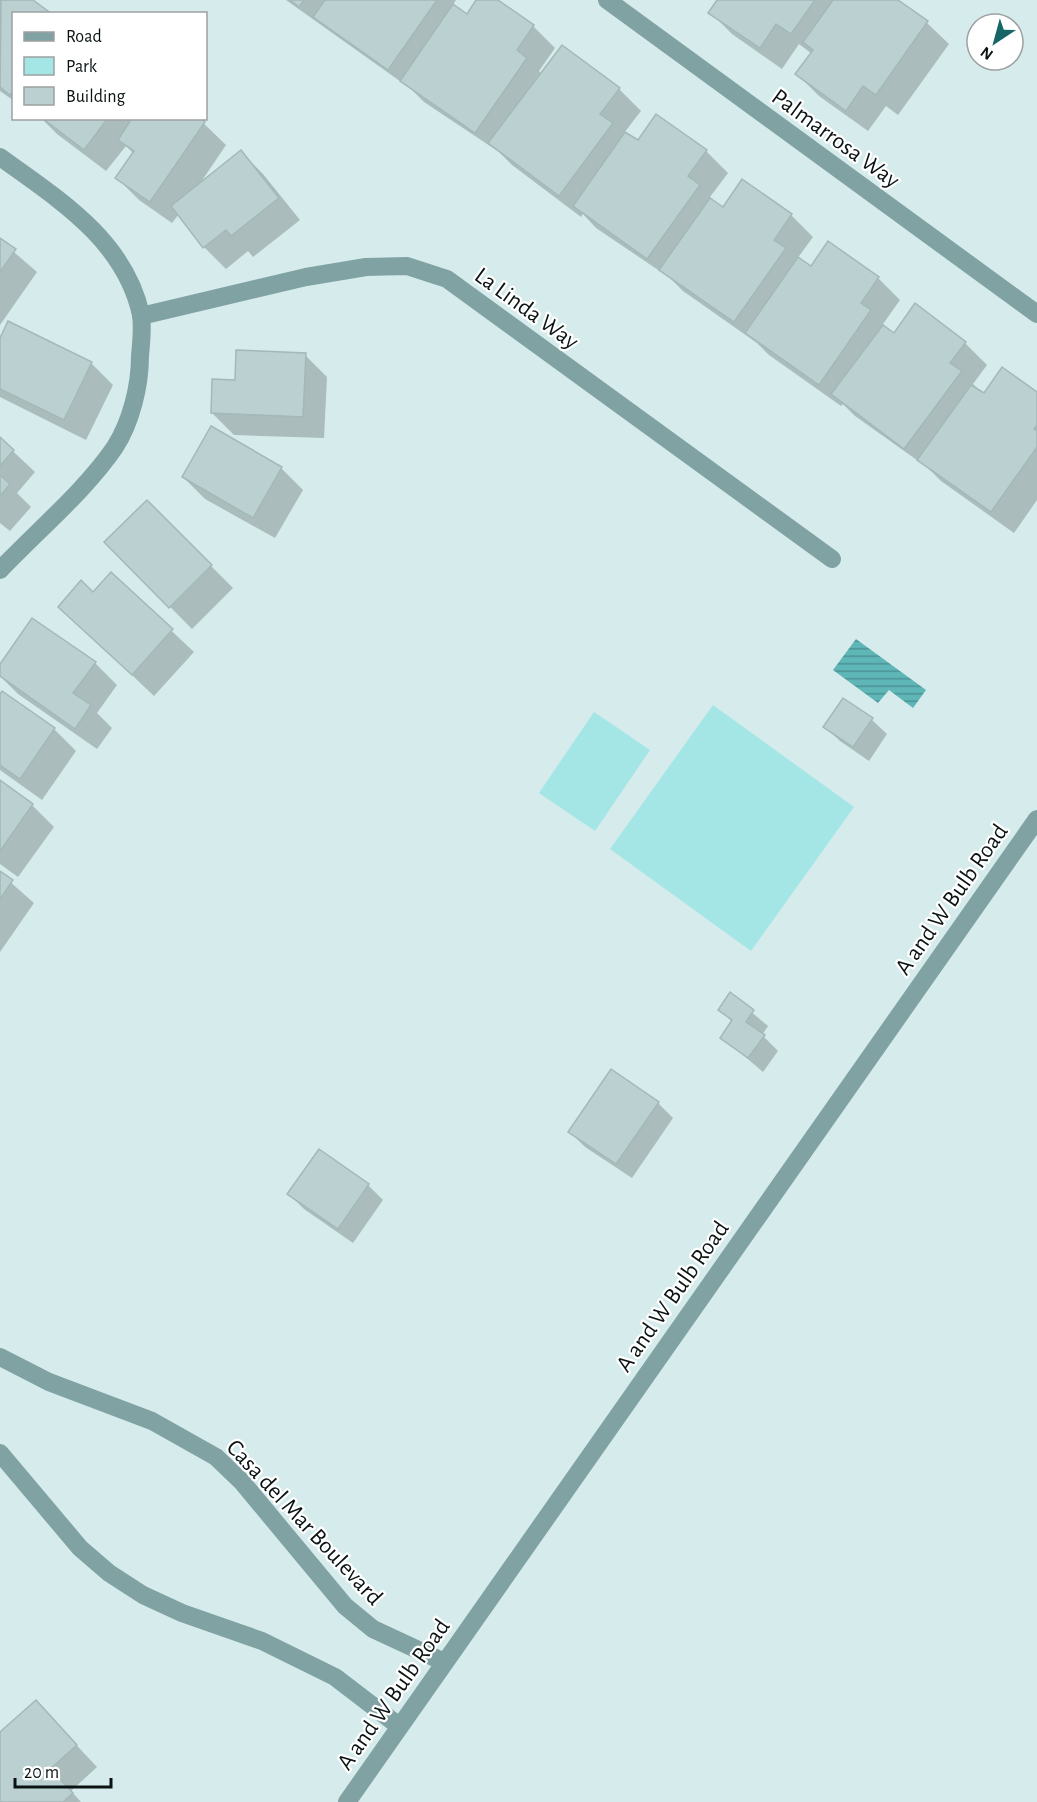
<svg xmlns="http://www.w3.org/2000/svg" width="1037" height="1802" viewBox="0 0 1037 1802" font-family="'Alegreya Sans',sans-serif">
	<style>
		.park { fill: #a4e5e5 }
		.water { fill: url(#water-rules) }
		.shadow { fill: #0003 }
		.building { fill: #bbd1d1; stroke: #a3b8b8; stroke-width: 1.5 }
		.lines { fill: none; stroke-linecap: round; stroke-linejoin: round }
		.minor { stroke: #80a2a3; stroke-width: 18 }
		.labels { text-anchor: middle; stroke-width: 4.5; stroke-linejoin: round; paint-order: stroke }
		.street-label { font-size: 24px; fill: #0b1313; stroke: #fff }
	</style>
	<defs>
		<pattern id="water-rules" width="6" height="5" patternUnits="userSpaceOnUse" patternTransform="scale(1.5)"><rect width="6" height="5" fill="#5eb6b7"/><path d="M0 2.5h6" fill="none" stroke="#4c9394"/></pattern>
	</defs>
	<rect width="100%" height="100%" fill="#d6ebeb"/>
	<!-- park -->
	<g class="park">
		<polygon points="713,705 854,807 751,951 610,849"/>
		<polygon points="594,712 650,750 595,831 539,793"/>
	</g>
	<!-- water -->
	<polygon class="water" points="856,639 926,690 913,708 889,690 878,703 833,670"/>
	<!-- shadow -->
	<g class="shadow">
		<polygon points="0,0 31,0 14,14 14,101 0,91"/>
		<polygon points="286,0 456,0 452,6 467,16 478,0 496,0 533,26 555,48 539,71 542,74 619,89 641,111 624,133 638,142 706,151 728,173 710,197 719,206 723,209 791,215 813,237 797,259 811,269 878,278 900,300 883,324 895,335 965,343 987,365 973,384 984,395 1037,394 1037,500 1014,533 941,481 928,468 855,416 843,404 841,406 769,355 757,343 683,291 670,278 596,228 583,214 581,217 512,165 499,152 424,102 411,89"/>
		<polygon points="719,0 896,0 927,23 949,44 898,115 886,106 868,131 819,96 797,74 812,54 799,44 782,69 732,34 710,12"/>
		<polygon points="41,118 198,118 226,145 199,185 241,152 263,174 300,220 253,257 248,251 226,269 204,247 179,214 172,223 139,200 117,178 134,154 126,146 106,171 57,134"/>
		<polygon points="0,240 37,272 0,325"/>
		<polygon points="0,341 91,363 113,385 86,440 0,397"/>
		<polygon points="305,355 327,377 324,438 234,435 212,413 236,382"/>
		<polygon points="0,439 35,472 17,493 31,507 10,531 0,523"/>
		<polygon points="281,468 303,490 275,538 205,499 183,477"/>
		<polygon points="147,502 233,588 192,629 106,542"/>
		<polygon points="111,574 194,652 154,696 60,607 93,594"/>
		<polygon points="95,663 117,685 97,713 112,728 97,749 18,694 0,676 0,667"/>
		<polygon points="3,693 55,730 76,751 42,800 0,770 0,697"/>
		<polygon points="844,700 872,720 887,734 869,761 840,741 825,727"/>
		<polygon points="0,782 32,805 54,827 18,877 0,864"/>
		<polygon points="0,873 34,903 0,952"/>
		<polygon points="730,994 768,1026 762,1035 778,1051 763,1072 722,1037 732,1022 720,1009"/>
		<polygon points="611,1071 658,1103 673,1118 632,1178 585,1147 570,1132"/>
		<polygon points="319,1151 368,1185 383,1200 353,1243 304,1209 289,1194"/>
		<polygon points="36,1702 97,1767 71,1791 81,1802 0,1802 0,1734"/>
	</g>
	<!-- building -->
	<g class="building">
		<polygon points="1,0 33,0 52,14 14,14 14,90 10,95 0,87"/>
		<polygon points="290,0 304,0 299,7"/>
		<polygon points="325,0 437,0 388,70 313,17"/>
		<polygon points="476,0 498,0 534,25 517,50 527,58 475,133 400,81 453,4 467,14"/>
		<polygon points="717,0 815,0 791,34 776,24 760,48 708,13"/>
		<polygon points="833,0 898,0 928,21 876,95 863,86 846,111 795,74 813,50 803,42"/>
		<polygon points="562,45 620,88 600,114 613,123 559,196 488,143"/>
		<polygon points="656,114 707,150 688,176 700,185 647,259 573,206 625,132 638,140"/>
		<polygon points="42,118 108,118 84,150"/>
		<polygon points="132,118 200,118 205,122 150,202 115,178 134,151 118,140"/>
		<polygon points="241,150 279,198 231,236 226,230 203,248 171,206"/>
		<polygon points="742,179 792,214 774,240 786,248 734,322 659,270 710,198 723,207"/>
		<polygon points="0,238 16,249 0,272"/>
		<polygon points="828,241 879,277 861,303 871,310 819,385 745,333 798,257 811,266"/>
		<polygon points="915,303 966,342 950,363 962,371 904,449 831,394 883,325 894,333"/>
		<polygon points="8,321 92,362 64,420 0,389 0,338"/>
		<polygon points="236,350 306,353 303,417 211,413 212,379 235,380"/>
		<polygon points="1002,367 1037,392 1037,425 1034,429 1037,431 1037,447 991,512 917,460 971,385 984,393"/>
		<polygon points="211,426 282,467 253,518 182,477"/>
		<polygon points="0,437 14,450 0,466"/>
		<polygon points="0,475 10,484 0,496"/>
		<polygon points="147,500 212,565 169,608 104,542"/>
		<polygon points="111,572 173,629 132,675 58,607 81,580 93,592"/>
		<polygon points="32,618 96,662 73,693 91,705 75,729 0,676 0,664"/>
		<polygon points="2,691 55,728 20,779 0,765 0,694"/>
		<polygon points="843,698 873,718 853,747 823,727"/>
		<polygon points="0,780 33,804 0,851"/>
		<polygon points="0,871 13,880 0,899"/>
		<polygon points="730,992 754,1010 746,1022 765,1035 748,1058 720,1038 732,1020 718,1010"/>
		<polygon points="611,1069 659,1102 616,1164 568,1132"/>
		<polygon points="319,1149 369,1184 338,1229 287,1194"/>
		<polygon points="36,1700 77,1745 50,1769 73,1793 63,1802 0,1802 0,1732"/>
	</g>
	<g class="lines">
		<!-- minor -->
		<g class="minor">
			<polyline points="607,0 1037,314"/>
			<path d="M0,157C58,199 125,240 141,315C143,328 141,344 140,356C140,386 131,422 115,447C86,490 36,532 0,570"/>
			<polyline points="141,316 306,277 366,267 407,266 447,279 832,559"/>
			<polyline points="0,1357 49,1382 152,1421 216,1457 242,1482 345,1606 373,1629 444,1662"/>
			<polyline points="0,1453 80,1548 109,1573 143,1595 182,1613 262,1641 335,1677 399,1726"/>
			<polyline points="347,1802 1037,819"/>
		</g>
	</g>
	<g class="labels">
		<!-- street labels -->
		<g class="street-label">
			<text transform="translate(836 138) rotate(36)" y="8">Palmarrosa Way</text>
			<text transform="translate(527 308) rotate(36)" y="8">La Linda Way</text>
			<text transform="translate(951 899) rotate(-55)" y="8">A and W Bulb Road</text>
			<text transform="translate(672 1296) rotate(-55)" y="8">A and W Bulb Road</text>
			<text transform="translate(305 1522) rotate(47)" y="8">Casa del Mar Boulevard</text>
			<text transform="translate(393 1694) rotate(-55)" y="8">A and W Bulb Road</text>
		</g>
	</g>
	<!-- legend -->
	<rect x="12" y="12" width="195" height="108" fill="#ffffff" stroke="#9da1a1" stroke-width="1.5"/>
	<rect x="24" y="32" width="30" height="9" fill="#80a2a3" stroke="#9da1a1" stroke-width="1.5"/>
	<text x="66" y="42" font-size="18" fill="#0b1313">Road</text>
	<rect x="24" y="57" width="30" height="18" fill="#a4e5e5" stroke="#9da1a1" stroke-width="1.5"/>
	<text x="66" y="72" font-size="18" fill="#0b1313">Park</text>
	<rect x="24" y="87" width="30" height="18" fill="#bbd1d1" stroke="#9da1a1" stroke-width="1.5"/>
	<text x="66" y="102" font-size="18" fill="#0b1313">Building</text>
	<!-- north arrow -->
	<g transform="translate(995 42) rotate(216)"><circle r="28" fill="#ffffff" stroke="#9da1a1" stroke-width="1.5"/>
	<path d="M0-4.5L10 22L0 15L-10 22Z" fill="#166567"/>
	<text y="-9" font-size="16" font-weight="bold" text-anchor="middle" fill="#0b1313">N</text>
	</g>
	<!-- scale -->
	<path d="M15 1778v9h96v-9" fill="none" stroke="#0b1313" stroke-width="3"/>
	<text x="24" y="1778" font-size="18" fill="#0b1313" stroke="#ffffff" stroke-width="4.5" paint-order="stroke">20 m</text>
</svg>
